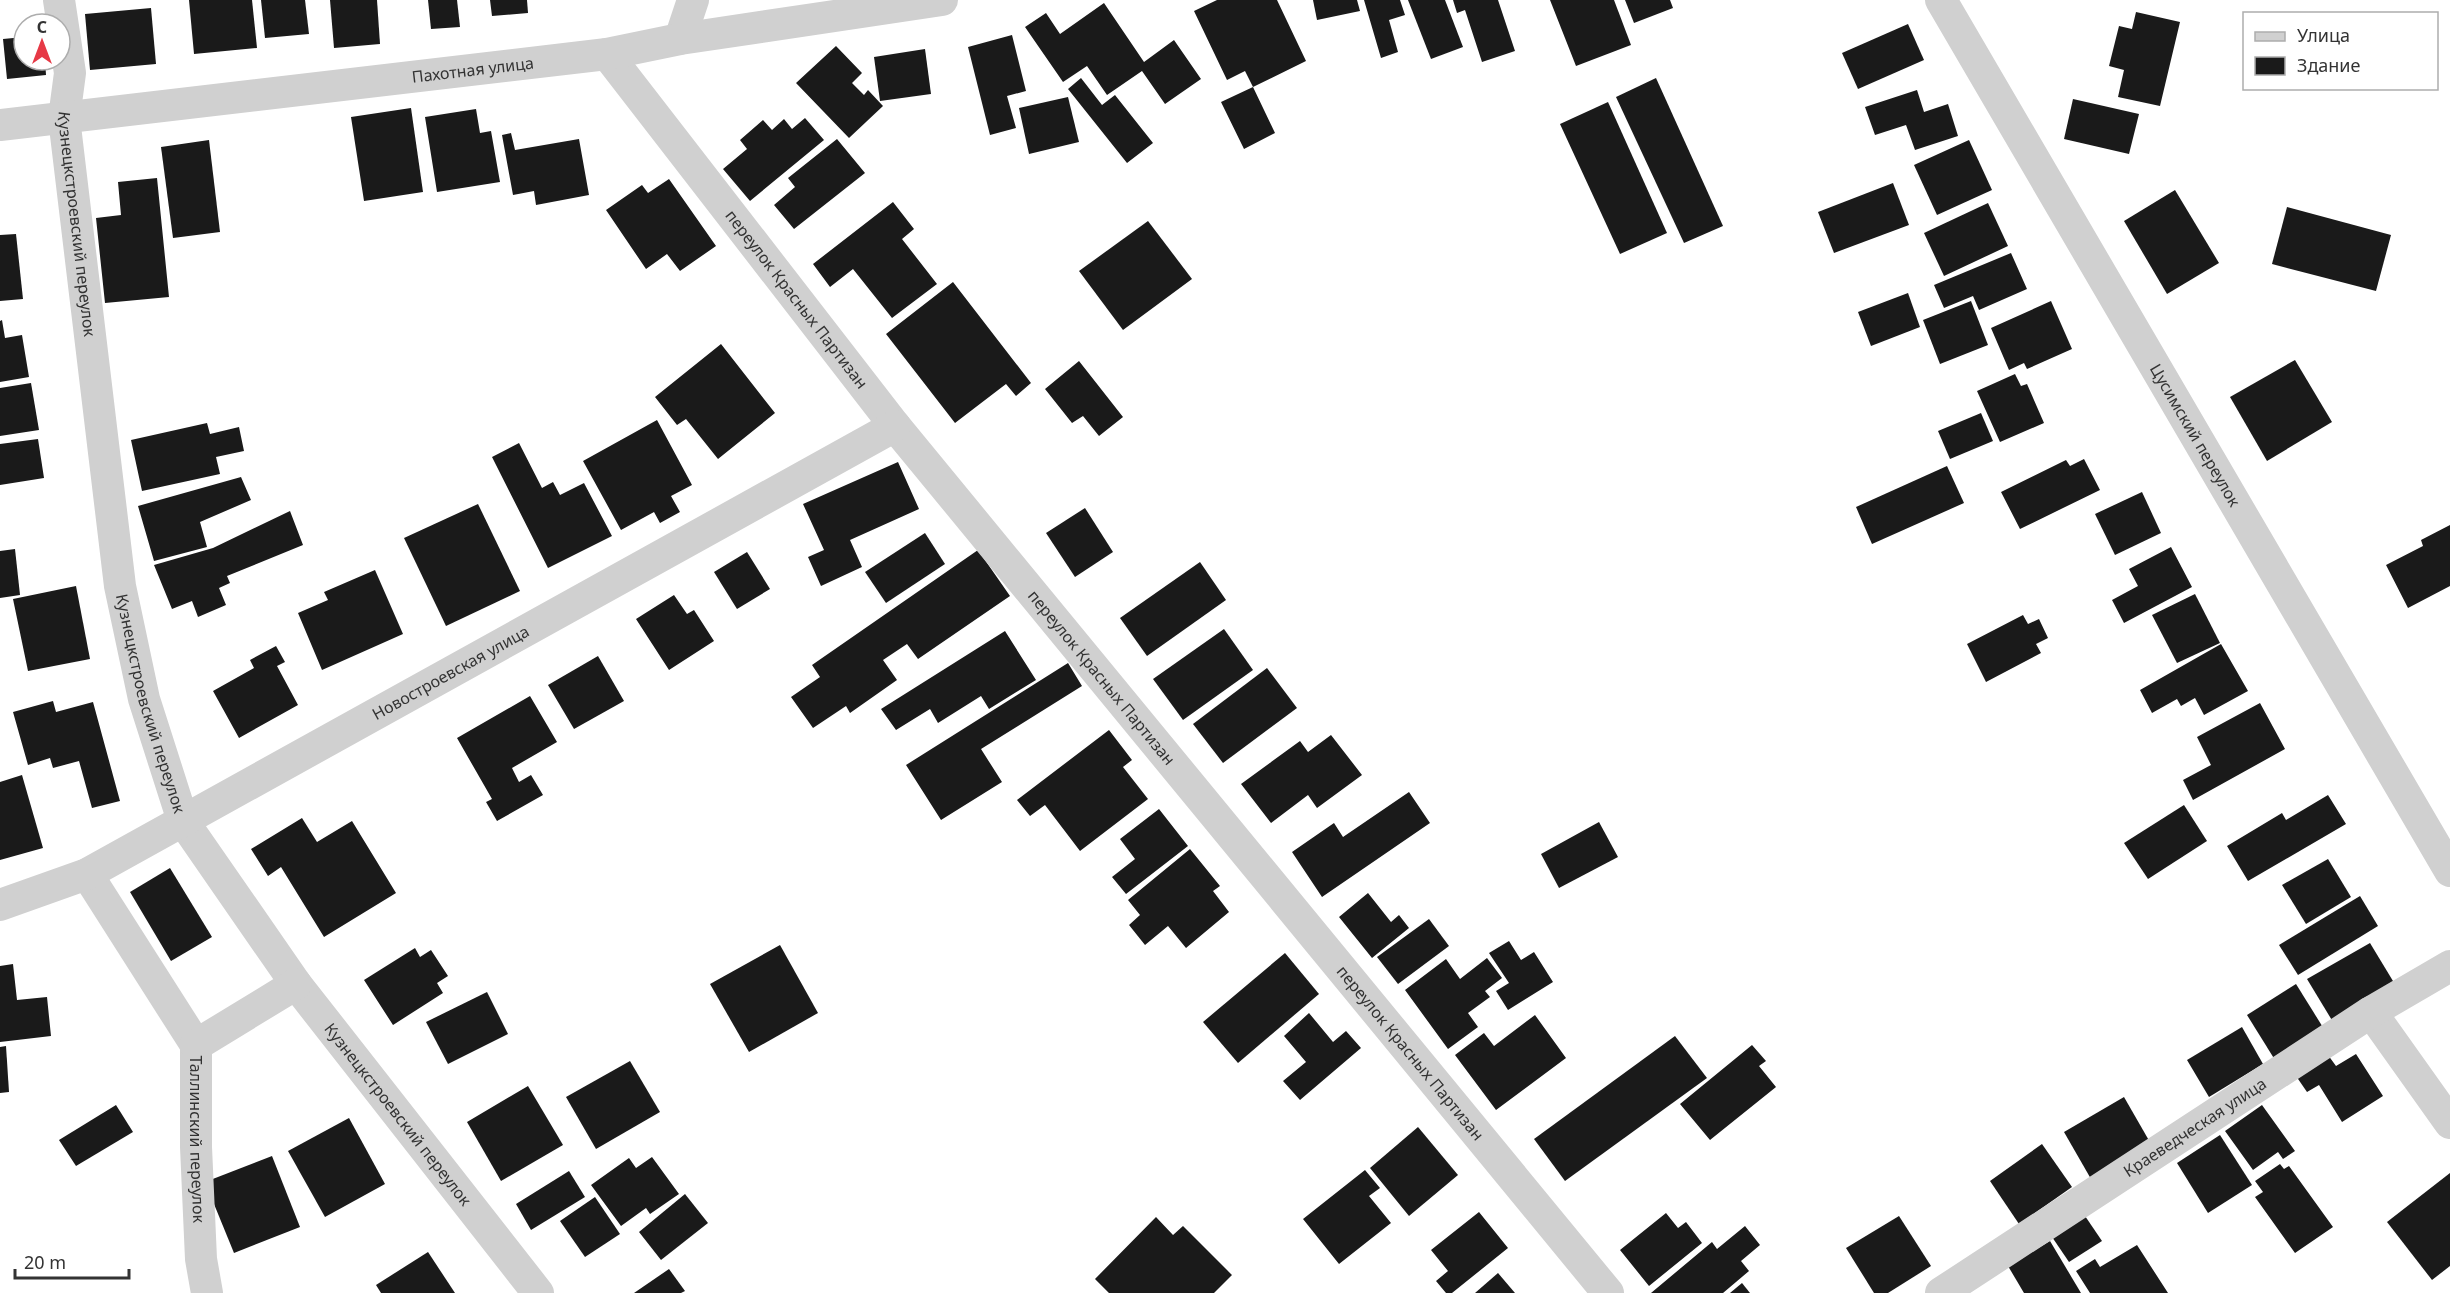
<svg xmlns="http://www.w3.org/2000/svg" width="2450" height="1293" viewBox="0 0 2450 1293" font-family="'Noto Sans',sans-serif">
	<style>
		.building { fill: #1a1a1a }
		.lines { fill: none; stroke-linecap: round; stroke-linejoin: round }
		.street { stroke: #d0d0d0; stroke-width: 32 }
		.labels { text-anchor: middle; stroke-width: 6; stroke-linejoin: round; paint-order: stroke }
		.street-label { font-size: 16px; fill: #333; stroke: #fff }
	</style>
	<rect width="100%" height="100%" fill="#fff"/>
	<!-- building -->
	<g class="building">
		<polygon points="189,0 252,0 257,48 194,54"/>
		<polygon points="261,0 305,0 309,34 265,38"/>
		<polygon points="330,0 377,0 380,44 334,48"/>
		<polygon points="428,0 457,0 460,27 431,29"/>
		<polygon points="490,0 527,0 528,13 492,16"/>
		<polygon points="1217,0 1277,0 1306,61 1253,87 1275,133 1244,149 1221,102 1253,87 1245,71 1227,80 1194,11"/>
		<polygon points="1313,0 1357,0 1360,11 1317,20"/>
		<polygon points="1364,0 1400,0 1405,15 1389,20 1398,52 1381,58"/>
		<polygon points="1408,0 1445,0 1463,47 1431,59"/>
		<polygon points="1453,0 1498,0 1515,51 1482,62 1465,10 1457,13"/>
		<polygon points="1550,0 1614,0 1631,45 1576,66"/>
		<polygon points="1625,0 1670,0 1673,8 1634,23"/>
		<polygon points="1104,3 1144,62 1174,40 1201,79 1165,104 1142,71 1107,95 1087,66 1063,82 1025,27 1046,13 1060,34"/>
		<polygon points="151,8 156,64 90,70 85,14"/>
		<polygon points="2136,12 2180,22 2160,106 2118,97 2124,70 2109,66 2119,26 2132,29"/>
		<polygon points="1908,24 1924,60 1858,89 1842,53"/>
		<polygon points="1012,35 1026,91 1007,96 1016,128 990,135 968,47"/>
		<polygon points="24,37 24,60 45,60 46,75 7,79 3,39"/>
		<polygon points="836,46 862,73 852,83 864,95 868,90 883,106 849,138 796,83"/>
		<polygon points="925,49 931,94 880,101 874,57"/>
		<polygon points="1081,78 1102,105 1115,95 1153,143 1127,163 1068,89"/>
		<polygon points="1656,78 1723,226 1684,243 1616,97"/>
		<polygon points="1917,90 1924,112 1948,104 1958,136 1915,150 1906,125 1875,135 1865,107"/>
		<polygon points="1068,97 1079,142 1029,154 1019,108"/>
		<polygon points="2073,99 2139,114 2129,154 2064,139"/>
		<polygon points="1608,102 1667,233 1620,254 1560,124"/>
		<polygon points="411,108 423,192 364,201 351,117"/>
		<polygon points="476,109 480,133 491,131 500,182 437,192 425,117"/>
		<polygon points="805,118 824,140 750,201 723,169 747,149 740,140 763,120 772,130 784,119 792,129"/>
		<polygon points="511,133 515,150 579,139 589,195 536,205 534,191 513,195 502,135"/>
		<polygon points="837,139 865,173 794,229 774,205 795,187 788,178"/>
		<polygon points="209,140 220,232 173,238 161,147"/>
		<polygon points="1969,140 1992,190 1937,215 1914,165"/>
		<polygon points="157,178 169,297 105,303 96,218 121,215 118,182"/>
		<polygon points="669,179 716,246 680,271 667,254 646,269 606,210 642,185 648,193"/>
		<polygon points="1893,183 1909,225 1834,253 1818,212"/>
		<polygon points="2175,190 2219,263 2167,294 2124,221"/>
		<polygon points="893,202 914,229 902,239 937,284 892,318 853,269 830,287 813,264"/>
		<polygon points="1988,203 2008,246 1944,276 1924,233"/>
		<polygon points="2287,207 2391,235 2376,291 2272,264"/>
		<polygon points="1148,221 1192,279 1123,330 1079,271"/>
		<polygon points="16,234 23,299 0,301 0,235"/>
		<polygon points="2011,253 2027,289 1979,310 1973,296 1944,308 1934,285"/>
		<polygon points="953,282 1031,383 1016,396 1006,384 955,423 886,334"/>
		<polygon points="1908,293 1920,327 1871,346 1858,312"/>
		<polygon points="1971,301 1988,345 1940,364 1923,320"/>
		<polygon points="2051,301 2072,349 2027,369 2024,363 2009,370 1991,328"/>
		<polygon points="2,320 5,338 22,335 29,377 0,382 0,321"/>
		<polygon points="721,344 775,413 718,459 686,419 677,425 655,397"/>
		<polygon points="2295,360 2332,422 2267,461 2230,397"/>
		<polygon points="1079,361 1123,417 1099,436 1083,416 1072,423 1045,389"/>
		<polygon points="2015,374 2021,386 2027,384 2044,423 2000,442 1977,391"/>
		<polygon points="31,383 39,430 0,436 0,388"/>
		<polygon points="1981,413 1993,441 1950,459 1938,431"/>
		<polygon points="657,420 692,485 671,496 680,512 660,523 654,512 621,530 583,461"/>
		<polygon points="207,423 210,434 239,427 244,451 216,457 220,474 142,491 131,440"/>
		<polygon points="38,439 44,478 0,485 0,444"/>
		<polygon points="519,443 542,488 553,482 560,495 584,483 612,536 548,568 492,457"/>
		<polygon points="2084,459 2100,490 2020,529 2001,492 2066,460 2070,466"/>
		<polygon points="898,462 919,509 850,540 862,567 821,586 808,557 824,550 803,504"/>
		<polygon points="1947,466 1964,503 1872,544 1856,507"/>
		<polygon points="241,477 251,500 200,522 207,547 154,561 138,506"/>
		<polygon points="2142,492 2161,533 2115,555 2095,514"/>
		<polygon points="478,504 520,591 446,626 404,538"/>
		<polygon points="1085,508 1113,552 1075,577 1046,533"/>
		<polygon points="290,511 303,545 227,576 230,583 219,588 226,605 198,617 192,601 172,609 154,565 213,548"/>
		<polygon points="2450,525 2450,586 2408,608 2386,565 2423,546 2421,540"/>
		<polygon points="925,533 945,564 886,603 865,572"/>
		<polygon points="2171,547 2192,587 2124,623 2112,600 2138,586 2129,569"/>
		<polygon points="15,549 20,595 0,598 0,551"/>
		<polygon points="978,550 1010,596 918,659 907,644 883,660 897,680 850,713 846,706 813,728 791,697 820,677 812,665"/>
		<polygon points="747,552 770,589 737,609 714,572"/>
		<polygon points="1200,562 1226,600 1147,656 1120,618"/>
		<polygon points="375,570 403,634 322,670 298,613 328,600 324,592"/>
		<polygon points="76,586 90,659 28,671 13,599"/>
		<polygon points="2195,594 2220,643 2177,663 2152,615"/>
		<polygon points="674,595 687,614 694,610 714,641 669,670 636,619"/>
		<polygon points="2023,615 2028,624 2039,619 2048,638 2036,644 2041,653 1986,682 1967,644"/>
		<polygon points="1224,629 1253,670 1183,720 1153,679"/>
		<polygon points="1005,631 1036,680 989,709 981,696 938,723 930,709 896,730 881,709"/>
		<polygon points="2221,644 2248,691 2204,715 2195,698 2181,706 2177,699 2152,713 2140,690"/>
		<polygon points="276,646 285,662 277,666 298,705 239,738 213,691 254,668 250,660"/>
		<polygon points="598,656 624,701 574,729 548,685"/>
		<polygon points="1068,663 1082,686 981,749 1002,782 941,820 906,765"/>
		<polygon points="1267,668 1297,708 1223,763 1193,724"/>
		<polygon points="530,696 557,742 512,768 519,782 531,775 543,795 497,821 486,802 492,799 457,738"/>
		<polygon points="53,701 56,712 93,702 120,801 92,808 79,761 53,768 50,758 28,765 13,712"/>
		<polygon points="2260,703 2285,749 2193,800 2183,780 2211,765 2197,737"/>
		<polygon points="1109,730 1132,760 1123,767 1148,799 1080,851 1045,805 1030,816 1017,800"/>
		<polygon points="1331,735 1362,775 1317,808 1308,795 1271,823 1241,784 1300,741 1308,752"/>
		<polygon points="22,775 43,848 0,860 0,782"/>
		<polygon points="1409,792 1430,823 1322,897 1292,852 1334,823 1343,837"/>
		<polygon points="2328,795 2346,824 2248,881 2227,846 2282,813 2286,820"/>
		<polygon points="2184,805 2207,841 2148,879 2124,843"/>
		<polygon points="1159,809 1188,846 1126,894 1112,877 1135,859 1120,839"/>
		<polygon points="302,818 317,842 352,821 396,893 324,937 281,867 268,876 251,849"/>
		<polygon points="1599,822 1618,857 1559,888 1541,854"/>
		<polygon points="1190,849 1220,886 1213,891 1229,912 1186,948 1168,926 1145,945 1129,925 1140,915 1128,900"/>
		<polygon points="2328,859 2351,897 2306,924 2282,885"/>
		<polygon points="170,868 212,937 171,961 130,892"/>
		<polygon points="1368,893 1391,922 1399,915 1409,928 1372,958 1339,917"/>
		<polygon points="2360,896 2378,926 2298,975 2279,945"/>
		<polygon points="1429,919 1449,946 1398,984 1377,957"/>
		<polygon points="1509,941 1521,960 1534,952 1553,982 1508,1010 1496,991 1509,983 1489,953"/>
		<polygon points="2370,943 2396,986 2333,1022 2307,979"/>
		<polygon points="780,945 818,1013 749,1052 710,984"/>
		<polygon points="415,948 420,957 431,950 448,976 437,983 443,993 393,1025 364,980"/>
		<polygon points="1285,953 1319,994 1238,1063 1203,1022"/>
		<polygon points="1487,958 1502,978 1485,991 1490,997 1468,1013 1478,1027 1448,1049 1405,990 1446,959 1460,979"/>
		<polygon points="13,964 17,1000 47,997 51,1036 0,1042 0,966"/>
		<polygon points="2296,984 2324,1029 2275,1060 2247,1015"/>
		<polygon points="487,992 508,1034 448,1064 426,1022"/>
		<polygon points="1309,1013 1333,1042 1346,1031 1361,1048 1300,1100 1283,1081 1306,1062 1284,1036"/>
		<polygon points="1535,1015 1566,1058 1496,1110 1455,1055 1484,1033 1494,1046"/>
		<polygon points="2242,1027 2263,1064 2209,1097 2187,1060"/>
		<polygon points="1675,1036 1707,1078 1565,1181 1534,1139"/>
		<polygon points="1752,1045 1766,1061 1759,1066 1776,1087 1710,1140 1680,1104"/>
		<polygon points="6,1046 9,1092 0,1093 0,1047"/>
		<polygon points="2356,1054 2383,1096 2342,1122 2319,1085 2307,1092 2296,1076 2328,1055 2336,1066"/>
		<polygon points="630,1061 660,1112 596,1149 566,1097"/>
		<polygon points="528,1086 563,1145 501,1181 467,1122"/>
		<polygon points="2124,1097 2151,1144 2091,1179 2064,1132"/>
		<polygon points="116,1105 133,1132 76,1166 59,1140"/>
		<polygon points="2262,1105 2295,1151 2283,1159 2278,1152 2253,1170 2225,1131"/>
		<polygon points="349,1118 385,1184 325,1217 288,1151"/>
		<polygon points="1418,1127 1458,1175 1409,1216 1370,1168"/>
		<polygon points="2220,1135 2252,1185 2208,1213 2177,1163"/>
		<polygon points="2042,1144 2072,1187 2019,1224 1990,1181"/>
		<polygon points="272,1156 300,1227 234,1253 205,1182"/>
		<polygon points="652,1157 679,1194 650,1214 646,1208 621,1226 591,1185 629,1158 636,1168"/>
		<polygon points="2280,1164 2284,1169 2289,1166 2333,1227 2295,1253 2255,1197 2263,1192 2255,1181"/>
		<polygon points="1365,1170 1380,1188 1369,1196 1391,1223 1339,1264 1303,1219"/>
		<polygon points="569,1171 585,1197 531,1230 516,1204"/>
		<polygon points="2450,1173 2450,1266 2432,1280 2387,1222"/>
		<polygon points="685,1194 708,1223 661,1260 639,1232"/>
		<polygon points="595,1197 620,1234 585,1257 560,1221"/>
		<polygon points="1479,1212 1508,1248 1452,1293 1446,1293 1436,1281 1448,1271 1431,1250"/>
		<polygon points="1666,1213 1678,1228 1686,1222 1702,1243 1649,1286 1620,1250"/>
		<polygon points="2083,1213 2102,1241 2069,1262 2050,1234"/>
		<polygon points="1899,1216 1931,1266 1888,1293 1874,1293 1846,1248"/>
		<polygon points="1156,1217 1173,1235 1183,1226 1232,1275 1214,1293 1109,1293 1095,1279"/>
		<polygon points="1745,1226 1760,1245 1741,1261 1749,1271 1723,1293 1651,1293 1712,1242 1717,1249"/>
		<polygon points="2050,1241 2081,1293 2024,1293 2008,1266"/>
		<polygon points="2137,1245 2168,1293 2090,1293 2076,1271 2095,1259 2100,1267"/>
		<polygon points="428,1252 455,1293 381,1293 376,1285"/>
		<polygon points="669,1269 685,1291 681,1293 634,1293"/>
		<polygon points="1498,1273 1515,1293 1475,1293"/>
		<polygon points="1742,1283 1750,1293 1730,1293"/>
	</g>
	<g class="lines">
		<!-- street -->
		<g class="street">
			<path id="s1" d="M59,0L70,73L64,118L120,586L144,699L183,821L296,984L538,1293"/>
			<path id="s2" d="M1941,0L2450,871"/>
			<polyline points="680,39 693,0"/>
			<path id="s3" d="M607,54L895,426L1608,1293"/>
			<path id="s4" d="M0,125L607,54L680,39L942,0"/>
			<path id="s5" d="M87,874L196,1045V1147L201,1259L207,1293"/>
			<path id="s6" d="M0,905L87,874L895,426"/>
			<polyline points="2371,1012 2450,1123"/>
			<polyline points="196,1045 296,984"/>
			<path id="s7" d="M1941,1293L2371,1012L2450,966"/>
		</g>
	</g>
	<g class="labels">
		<!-- street labels -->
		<g class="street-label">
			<text dy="6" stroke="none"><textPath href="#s4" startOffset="476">Пахотная улица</textPath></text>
			<text dy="6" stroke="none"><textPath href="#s1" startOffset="226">Кузнецкстроевский переулок</textPath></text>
			<text dy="6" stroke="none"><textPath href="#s3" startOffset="310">переулок Красных Партизан</textPath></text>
			<text dy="6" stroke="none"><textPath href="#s2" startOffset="504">Цусимский переулок</textPath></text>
			<text dy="6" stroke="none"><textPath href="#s6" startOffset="508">Новостроевская улица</textPath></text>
			<text dy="6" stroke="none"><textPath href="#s3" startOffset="796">переулок Красных Партизан</textPath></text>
			<text dy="6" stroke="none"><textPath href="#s1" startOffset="712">Кузнецкстроевский переулок</textPath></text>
			<text dy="6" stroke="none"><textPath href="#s3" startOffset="1282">переулок Красных Партизан</textPath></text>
			<text dy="6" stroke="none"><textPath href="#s1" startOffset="1198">Кузнецкстроевский переулок</textPath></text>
			<text dy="6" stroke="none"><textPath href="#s7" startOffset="303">Краеведческая улица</textPath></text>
			<text dy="6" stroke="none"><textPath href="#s5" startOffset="297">Таллинский переулок</textPath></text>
		</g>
	</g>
	<!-- legend -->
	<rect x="2243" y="12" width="195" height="78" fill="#ffffff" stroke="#adadad" stroke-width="1.5"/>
	<rect x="2255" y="32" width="30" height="9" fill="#d0d0d0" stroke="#adadad" stroke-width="1.5"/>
	<text x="2297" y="42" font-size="18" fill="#333333">Улица</text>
	<rect x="2255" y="57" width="30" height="18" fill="#1a1a1a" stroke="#adadad" stroke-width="1.5"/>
	<text x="2297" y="72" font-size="18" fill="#333333">Здание</text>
	<!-- north arrow -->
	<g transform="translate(42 42)"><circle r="28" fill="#ffffff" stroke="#adadad" stroke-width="1.5"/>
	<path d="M0-4.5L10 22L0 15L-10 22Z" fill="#e63946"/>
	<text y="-9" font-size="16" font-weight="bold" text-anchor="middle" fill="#333333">С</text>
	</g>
	<!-- scale -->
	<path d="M15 1269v9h114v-9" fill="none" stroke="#333333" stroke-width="3"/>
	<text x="24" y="1269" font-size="18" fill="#333333" stroke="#ffffff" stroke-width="4.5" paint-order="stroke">20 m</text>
</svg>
